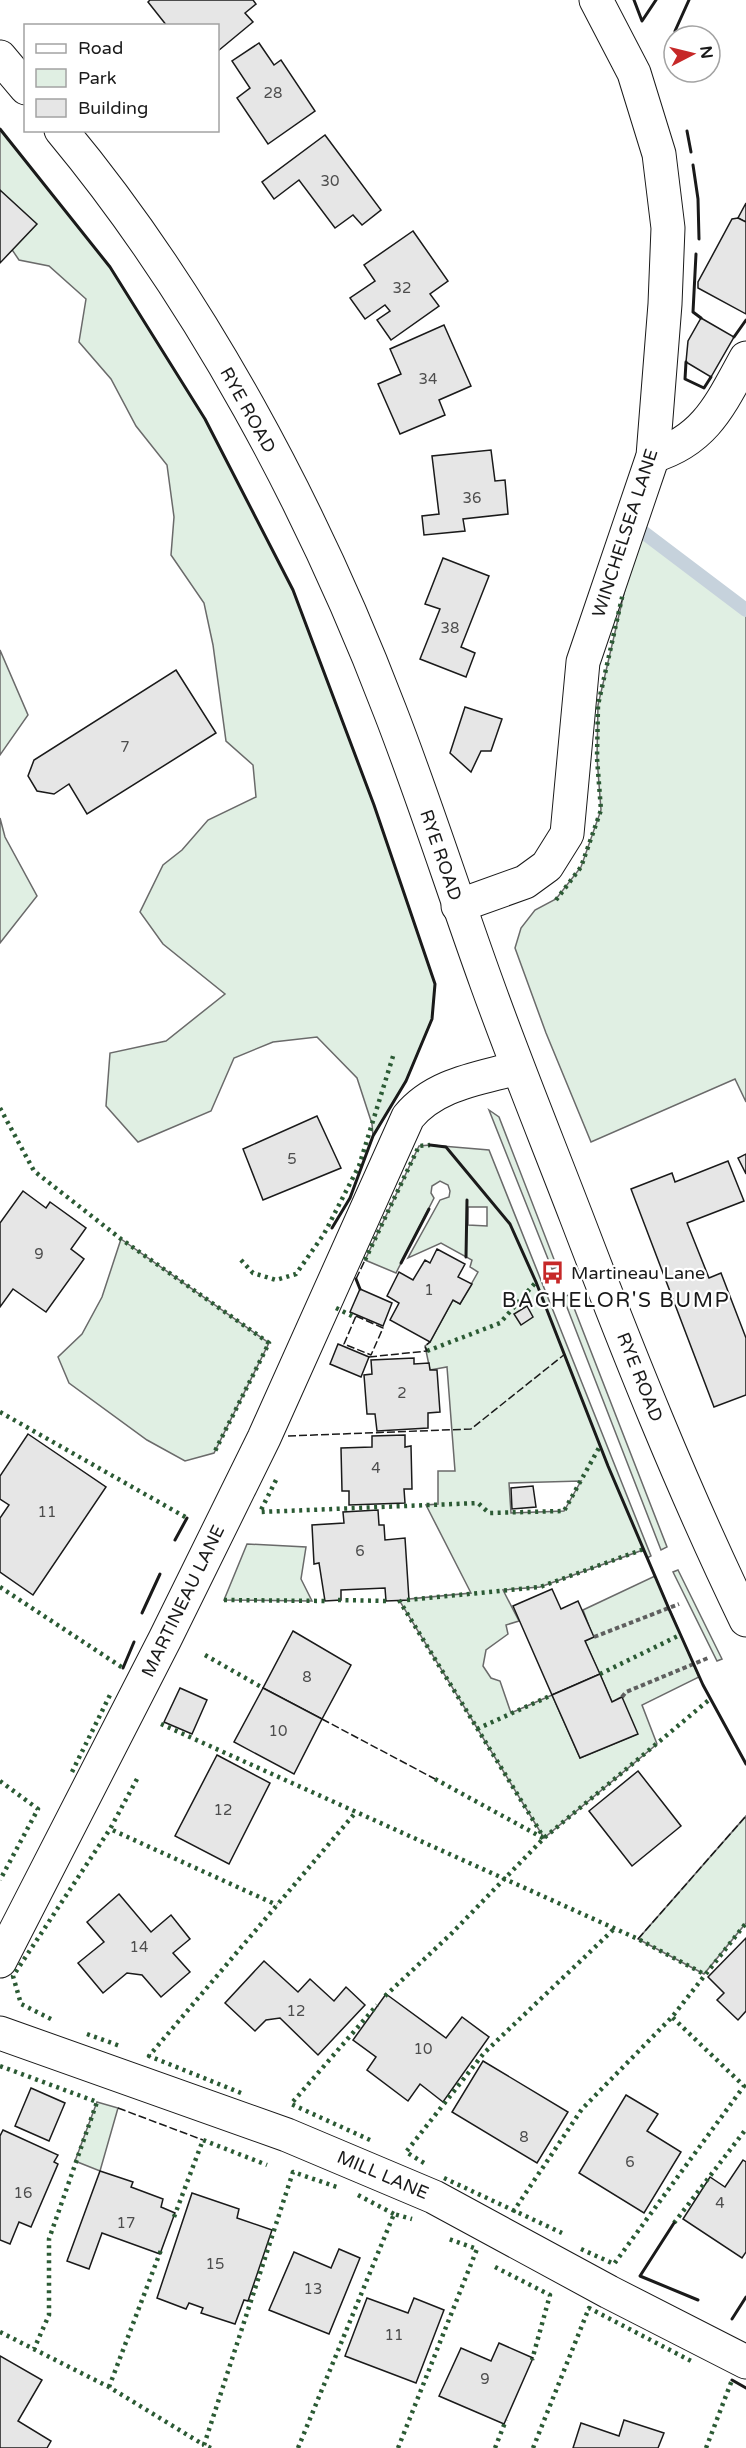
<svg xmlns="http://www.w3.org/2000/svg" width="746" height="2448" viewBox="0 0 746 2448" font-family="'Varela Round',sans-serif">
	<style>
		.green { fill: #e0efe3; stroke: #6a6a6a; stroke-width: 1.5; fill-rule: evenodd }
		.lines { fill: none; stroke-linecap: round; stroke-linejoin: round }
		.stream { stroke: #c6d2dc; stroke-width: 14 }
		.building { fill: #e6e6e6; stroke: #1a1a1a; stroke-width: 1.5 }
		.minor-casing { stroke: #1a1a1a; stroke-width: 35 }
		.highway-casing { stroke: #1a1a1a; stroke-width: 35 }
		.path { stroke: #5f5f5f; stroke-width: 4; stroke-dasharray: 4.5 3; stroke-linecap: butt }
		.minor { stroke: #fff; stroke-width: 33 }
		.highway { stroke: #fff; stroke-width: 33 }
		.hedge { stroke: #2b5a34; stroke-width: 4.5; stroke-dasharray: 3 4.5; stroke-linecap: butt }
		.fence { stroke: #1a1a1a; stroke-width: 1.5; stroke-dasharray: 8 3; stroke-linecap: butt }
		.wall { stroke: #1a1a1a; stroke-width: 3 }
		.labels { text-anchor: middle; stroke-width: 4.5; stroke-linejoin: round; paint-order: stroke }
		.number-label { font-size: 15px; fill: #4d4d4d }
		.street-label { font-size: 18px; fill: #1a1a1a; stroke: #fff }
		.poi-label { font-size: 18px; fill: #1a1a1a; stroke: #fff; text-anchor: start }
		.quarter-label { font-size: 21px; letter-spacing: 1.5px; fill: #1a1a1a; stroke: #fff }
	</style>
	<rect width="100%" height="100%" fill="#fff"/>
	<!-- green -->
	<g class="green">
		<polygon points="0,129 110,267 205,419 293,590 374,805 435,984 432,1019 406,1081 373,1136 372,1124 357,1078 317,1037 273,1042 234,1058 211,1111 138,1142 106,1106 110,1053 166,1041 225,994 163,944 140,912 163,865 182,850 208,820 256,797 253,765 226,741 213,645 204,603 171,555 174,517 167,465 136,426 111,379 79,342 86,299 49,266 19,260 0,232"/>
		<polygon points="639,529 746,610 746,1102 735,1079 591,1142 546,1033 515,948 521,928 535,910 556,899 581,867 601,810 597,758 598,705"/>
		<polygon points="0,650 28,715 0,755"/>
		<polygon points="0,818 5,837 37,896 0,943"/>
		<polygon points="489,1110 499,1117 557,1267 552,1269"/>
		<path d="M430,1145L489,1150L651,1556L647,1558L643,1550L540,1587L503,1590L519,1621L506,1625L508,1634L486,1650L483,1666L491,1678L500,1681L511,1713L552,1695L580,1758L637,1734L621,1697L612,1702L585,1641L593,1637L583,1610L655,1576L699,1677L642,1705L657,1744L544,1838L399,1600L471,1593L426,1505L438,1504V1471H455L447,1367L430,1370L425,1346L430,1342L453,1300L460,1304L478,1272L470,1267L472,1260L441,1243L408,1258L440,1200L449,1197L450,1191L448,1185L440,1181L432,1186L431,1193L434,1198L396,1273L365,1260L419,1146ZM468,1207H487V1226L468,1225ZM581,1481L564,1511L511,1513L509,1483Z"/>
		<polygon points="121,1239 269,1343 214,1453 185,1461 147,1440 69,1383 58,1357 82,1334 102,1297"/>
		<polygon points="569,1295 667,1547 661,1550 563,1297"/>
		<polygon points="247,1544 306,1547 301,1579 312,1601 224,1600"/>
		<polygon points="678,1570 722,1659 717,1661 673,1572"/>
		<polygon points="746,1816 746,1923 704,1974 638,1939"/>
		<polygon points="97,2102 118,2108 100,2171 75,2161"/>
	</g>
	<g class="lines">
		<!-- stream -->
		<polyline class="stream" points="639,529 746,610"/>
	</g>
	<!-- building -->
	<g class="building">
		<polygon points="150,0 253,0 256,4 245,13 253,22 218,51 218,26 167,26 148,2"/>
		<polygon points="259,43 274,65 281,60 315,111 268,144 237,98 250,88 232,61"/>
		<polygon points="325,135 381,210 362,225 353,215 335,228 299,180 274,199 262,182"/>
		<polygon points="0,190 37,224 0,263"/>
		<polygon points="746,203 746,222 738,218"/>
		<polygon points="738,218 746,222 746,314 698,288 698,282 732,219"/>
		<polygon points="413,231 448,281 430,294 439,306 391,340 377,320 390,311 385,305 365,319 350,298 375,281 364,265"/>
		<polygon points="701,318 734,337 711,377 686,362 688,341"/>
		<polygon points="444,325 471,386 439,400 445,415 400,434 378,384 401,374 390,349"/>
		<polygon points="491,450 495,481 505,480 508,514 463,519 465,531 424,535 422,516 439,514 432,456"/>
		<polygon points="443,558 489,576 461,647 475,653 466,677 420,659 440,609 425,604"/>
		<polygon points="176,670 216,733 87,814 69,784 54,794 37,791 28,776 34,760"/>
		<polygon points="465,707 502,719 491,751 481,751 471,772 450,753"/>
		<polygon points="317,1116 341,1168 263,1200 243,1149"/>
		<polygon points="746,1154 746,1174 738,1158"/>
		<polygon points="728,1161 744,1201 687,1223 709,1278 721,1273 746,1338 746,1395 714,1407 631,1189 672,1173 675,1182"/>
		<polygon points="23,1191 46,1208 50,1202 86,1228 71,1249 84,1259 46,1312 13,1289 0,1307 0,1223"/>
		<polygon points="437,1249 465,1264 458,1277 472,1284 460,1304 453,1300 430,1342 390,1320 399,1303 387,1296 399,1272 413,1280 425,1260 430,1263"/>
		<polygon points="360,1289 392,1303 383,1326 350,1312"/>
		<polygon points="527,1306 533,1317 521,1325 514,1314"/>
		<polygon points="338,1344 369,1357 361,1377 330,1364"/>
		<polygon points="414,1358 414,1364 429,1363 430,1370 437,1370 440,1412 428,1413 428,1428 377,1431 375,1414 367,1414 364,1375 372,1374 371,1360"/>
		<polygon points="28,1434 106,1487 33,1595 0,1572 0,1518 9,1505 0,1499 0,1476"/>
		<polygon points="405,1435 405,1447 411,1446 412,1489 404,1489 405,1503 349,1505 349,1491 342,1491 341,1448 372,1447 372,1436"/>
		<polygon points="533,1486 536,1507 512,1509 511,1488"/>
		<polygon points="378,1510 379,1525 384,1525 385,1540 405,1538 409,1600 386,1601 385,1588 341,1590 341,1600 325,1601 319,1563 314,1564 312,1525 344,1523 343,1512"/>
		<polygon points="552,1589 561,1609 578,1601 594,1637 585,1641 600,1674 552,1695 513,1606"/>
		<polygon points="293,1631 351,1665 322,1719 263,1688"/>
		<polygon points="600,1674 612,1702 622,1697 638,1734 580,1758 552,1695"/>
		<polygon points="180,1688 207,1700 192,1734 164,1722"/>
		<polygon points="263,1688 322,1719 294,1774 234,1742"/>
		<polygon points="217,1755 270,1783 229,1864 175,1836"/>
		<polygon points="638,1771 681,1826 632,1866 589,1811"/>
		<polygon points="119,1894 151,1932 171,1915 190,1939 173,1953 190,1972 161,1997 142,1975 127,1973 103,1993 78,1963 104,1942 87,1922"/>
		<polygon points="746,1938 746,2011 738,2020 717,2000 724,1993 708,1977"/>
		<polygon points="264,1961 298,1992 310,1979 334,2001 346,1987 365,2005 318,2055 280,2018 266,2020 255,2031 225,2003"/>
		<polygon points="386,1994 446,2038 462,2017 489,2037 443,2102 420,2084 408,2101 367,2070 376,2057 353,2040"/>
		<polygon points="483,2061 568,2112 537,2163 452,2112"/>
		<polygon points="31,2088 65,2103 49,2141 15,2126"/>
		<polygon points="626,2095 658,2114 647,2131 681,2152 644,2213 579,2173"/>
		<polygon points="3,2130 58,2155 54,2162 58,2164 31,2227 19,2222 10,2244 0,2240 0,2136"/>
		<polygon points="743,2160 746,2162 746,2252 742,2258 683,2219 710,2177 725,2187"/>
		<polygon points="100,2171 133,2182 131,2187 163,2199 161,2207 175,2213 160,2254 102,2233 89,2269 67,2261"/>
		<polygon points="192,2193 239,2209 237,2218 272,2230 248,2301 244,2300 235,2324 201,2313 203,2308 189,2303 186,2309 157,2298"/>
		<polygon points="339,2249 360,2258 329,2334 269,2310 294,2252 331,2268"/>
		<polygon points="367,2298 408,2313 414,2298 444,2310 416,2383 345,2356"/>
		<polygon points="499,2343 533,2358 504,2424 439,2396 461,2348 491,2361"/>
		<polygon points="0,2356 42,2380 18,2421 51,2441 47,2448 0,2448"/>
		<polygon points="624,2420 664,2433 658,2448 573,2448 581,2423 619,2436"/>
	</g>
	<g class="lines">
		<defs>
			<g id="minor">
				<path d="M653,456C706,440 721,403 746,358"/>
				<polyline points="458,906 525,882 547,866 567,834 583,662 653,456 665,304 668,228 659,154 634,73 596,0"/>
				<path d="M0,1961L165,1639L264,1438L408,1117C435,1084 478,1079 517,1068"/>
				<polyline points="0,2033 287,2135 434,2197 609,2292 746,2362"/>
			</g>
			<g id="highway">
				<polyline points="0,57 26,88"/>
				<path d="M61,130C200,297 313,509 390,711C425,801 454,893 487,984C515,1062 546,1138 576,1216C628,1352 682,1488 746,1620"/>
			</g>
		</defs>
		<!-- minor casing -->
		<use href="#minor" class="minor-casing"/>
		<!-- highway casing -->
		<use href="#highway" class="highway-casing"/>
		<!-- path -->
		<g class="path">
			<polyline points="594,1637 679,1604"/>
			<polyline points="622,1697 626,1692 708,1658"/>
		</g>
		<!-- minor -->
		<use href="#minor" class="minor"/>
		<!-- highway -->
		<use href="#highway" class="highway"/>
		<!-- hedge -->
		<g class="hedge">
			<polyline points="556,900 581,867 601,810 597,758 598,705 623,593"/>
			<polyline points="0,1108 34,1171 121,1239 269,1343 214,1453"/>
			<polyline points="241,1260 253,1273 276,1280 296,1274 324,1234 359,1166 394,1053"/>
			<polyline points="365,1260 419,1146 430,1145"/>
			<polyline points="336,1308 352,1316"/>
			<polyline points="427,1351 500,1323 536,1282"/>
			<polyline points="0,1412 187,1518"/>
			<polyline points="276,1480 260,1512 478,1503 489,1513 564,1511 600,1446"/>
			<polyline points="0,1587 123,1668"/>
			<polyline points="224,1600 329,1601"/>
			<polyline points="338,1600 389,1601"/>
			<polyline points="399,1600 544,1838"/>
			<polyline points="407,1600 540,1587 644,1549"/>
			<polyline points="205,1655 263,1688"/>
			<polyline points="600,1674 680,1635"/>
			<polyline points="161,1724 638,1939 704,1974"/>
			<polyline points="477,1729 552,1695"/>
			<polyline points="72,1772 110,1695"/>
			<polyline points="137,1779 110,1829 277,1905"/>
			<polyline points="435,1779 543,1838"/>
			<polyline points="0,1781 38,1809 0,1880"/>
			<polyline points="385,1996 451,1934 544,1838 710,1699"/>
			<polyline points="51,2019 21,2004 13,1976 110,1829"/>
			<polyline points="87,2034 120,2046"/>
			<polyline points="0,2066 97,2102 49,2239 49,2315 34,2349"/>
			<polyline points="241,2093 149,2056 356,1812"/>
			<polyline points="370,2140 291,2104 377,2005"/>
			<polyline points="424,2163 406,2152 484,2053 614,1929"/>
			<polyline points="444,2178 562,2233"/>
			<polyline points="358,2195 394,2214"/>
			<polyline points="513,2212 582,2109 672,2017 746,1923"/>
			<polyline points="174,2217 203,2140 267,2165"/>
			<polyline points="674,2223 746,2129"/>
			<polyline points="581,2249 614,2264 744,2086 672,2017"/>
			<polyline points="495,2267 550,2295 532,2360"/>
			<polyline points="0,2332 109,2387 204,2445"/>
			<polyline points="109,2387 161,2250"/>
			<polyline points="211,2448 204,2445 293,2172 337,2187"/>
			<polyline points="298,2448 394,2214 412,2219"/>
			<polyline points="398,2448 477,2249 449,2239"/>
			<polyline points="495,2448 506,2420"/>
			<polyline points="533,2448 589,2308 693,2362"/>
			<polyline points="706,2448 732,2380"/>
		</g>
		<!-- fence -->
		<g class="fence">
			<polyline points="356,1279 365,1260"/>
			<polygon points="356,1316 383,1328 371,1355 344,1344"/>
			<polyline points="369,1357 427,1351 425,1346 430,1342"/>
			<polyline points="288,1436 471,1429 565,1354"/>
			<polyline points="322,1719 435,1779"/>
			<polyline points="638,1939 746,1816"/>
			<polyline points="118,2108 203,2140"/>
		</g>
		<!-- wall -->
		<g class="wall">
			<polyline points="634,0 642,21 656,0"/>
			<polyline points="675,31 689,0"/>
			<polyline points="0,129 110,267 205,419 293,590 374,805 435,984 432,1019 406,1081 373,1136 350,1198 332,1228"/>
			<polyline points="687,131 691,152"/>
			<polyline points="693,165 698,199 699,239"/>
			<polyline points="696,254 693,312 701,318"/>
			<polyline points="734,337 746,320"/>
			<polyline points="686,362 685,379 704,388 711,377"/>
			<polyline points="430,1145 446,1147 510,1224 536,1282 608,1466 669,1609 703,1685 746,1764"/>
			<polyline points="466,1257 467,1200"/>
			<polyline points="401,1263 429,1209"/>
			<polyline points="356,1279 360,1289"/>
			<polyline points="175,1540 187,1518"/>
			<polyline points="142,1613 160,1574"/>
			<polyline points="123,1668 134,1642"/>
			<polyline points="674,2223 640,2276 698,2300"/>
			<polyline points="732,2319 746,2297"/>
			<polyline points="732,2380 746,2388"/>
		</g>
	</g>
	<!-- icons -->
	<defs>
		<symbol id="bus-bare" viewBox="-9 -9 18 18"><path d="M-5-6H5V4H4V6H2V4H-2V6H-4V4H-5ZM-3.5-4V0h7V-4ZM-3.5 1.2v1.5H-2V1.2ZM2 1.2v1.5H3.5V1.2Z" fill="#c62828" stroke="#fff" stroke-width="2.5" paint-order="stroke"/></symbol>
	</defs>
	<g fill-rule="evenodd">
		<use href="#bus-bare" x="536" y="1256" width="33" height="33"/>
	</g>
	<g class="labels">
		<!-- number labels -->
		<g class="number-label">
			<text x="273" y="98">28</text>
			<text x="330" y="186">30</text>
			<text x="402" y="293">32</text>
			<text x="428" y="384">34</text>
			<text x="472" y="503">36</text>
			<text x="450" y="633">38</text>
			<text x="125" y="752">7</text>
			<text x="292" y="1164">5</text>
			<text x="39" y="1259">9</text>
			<text x="429" y="1295">1</text>
			<text x="402" y="1398">2</text>
			<text x="376" y="1473">4</text>
			<text x="47" y="1517">11</text>
			<text x="360" y="1556">6</text>
			<text x="307" y="1682">8</text>
			<text x="278" y="1736">10</text>
			<text x="223" y="1815">12</text>
			<text x="139" y="1952">14</text>
			<text x="296" y="2016">12</text>
			<text x="423" y="2054">10</text>
			<text x="524" y="2142">8</text>
			<text x="630" y="2167">6</text>
			<text x="23" y="2198">16</text>
			<text x="720" y="2208">4</text>
			<text x="126" y="2228">17</text>
			<text x="215" y="2269">15</text>
			<text x="313" y="2294">13</text>
			<text x="394" y="2340">11</text>
			<text x="485" y="2384">9</text>
		</g>
		<!-- street labels -->
		<g class="street-label">
			<text transform="translate(248 410) rotate(61)" y="6">RYE ROAD</text>
			<text transform="translate(625 533) rotate(-72)" y="6">WINCHELSEA LANE</text>
			<text transform="translate(441 855) rotate(71)" y="6">RYE ROAD</text>
			<text transform="translate(640 1377) rotate(68)" y="6">RYE ROAD</text>
			<text transform="translate(183 1601) rotate(-64)" y="6">MARTINEAU LANE</text>
			<text transform="translate(383 2175) rotate(23)" y="6">MILL LANE</text>
		</g>
		<!-- poi labels -->
		<g class="poi-label">
			<text x="571" y="1279">Martineau Lane</text>
		</g>
		<!-- quarter labels -->
		<g class="quarter-label">
			<text x="616" y="1307">BACHELOR'S BUMP</text>
		</g>
	</g>
	<!-- legend -->
	<rect x="24" y="24" width="195" height="108" fill="#ffffff" stroke="#a3a3a3" stroke-width="1.5"/>
	<rect x="36" y="44" width="30" height="9" fill="#ffffff" stroke="#a3a3a3" stroke-width="1.5"/>
	<text x="78" y="54" font-size="18" fill="#1a1a1a">Road</text>
	<rect x="36" y="69" width="30" height="18" fill="#e0efe3" stroke="#a3a3a3" stroke-width="1.5"/>
	<text x="78" y="84" font-size="18" fill="#1a1a1a">Park</text>
	<rect x="36" y="99" width="30" height="18" fill="#e6e6e6" stroke="#a3a3a3" stroke-width="1.5"/>
	<text x="78" y="114" font-size="18" fill="#1a1a1a">Building</text>
	<!-- north arrow -->
	<g transform="translate(692 54) rotate(83)"><circle r="28" fill="#ffffff" stroke="#a3a3a3" stroke-width="1.5"/>
	<path d="M0-4.5L10 22L0 15L-10 22Z" fill="#c62828"/>
	<text y="-9" font-size="16" font-weight="bold" text-anchor="middle" fill="#1a1a1a">N</text>
	</g>
</svg>
